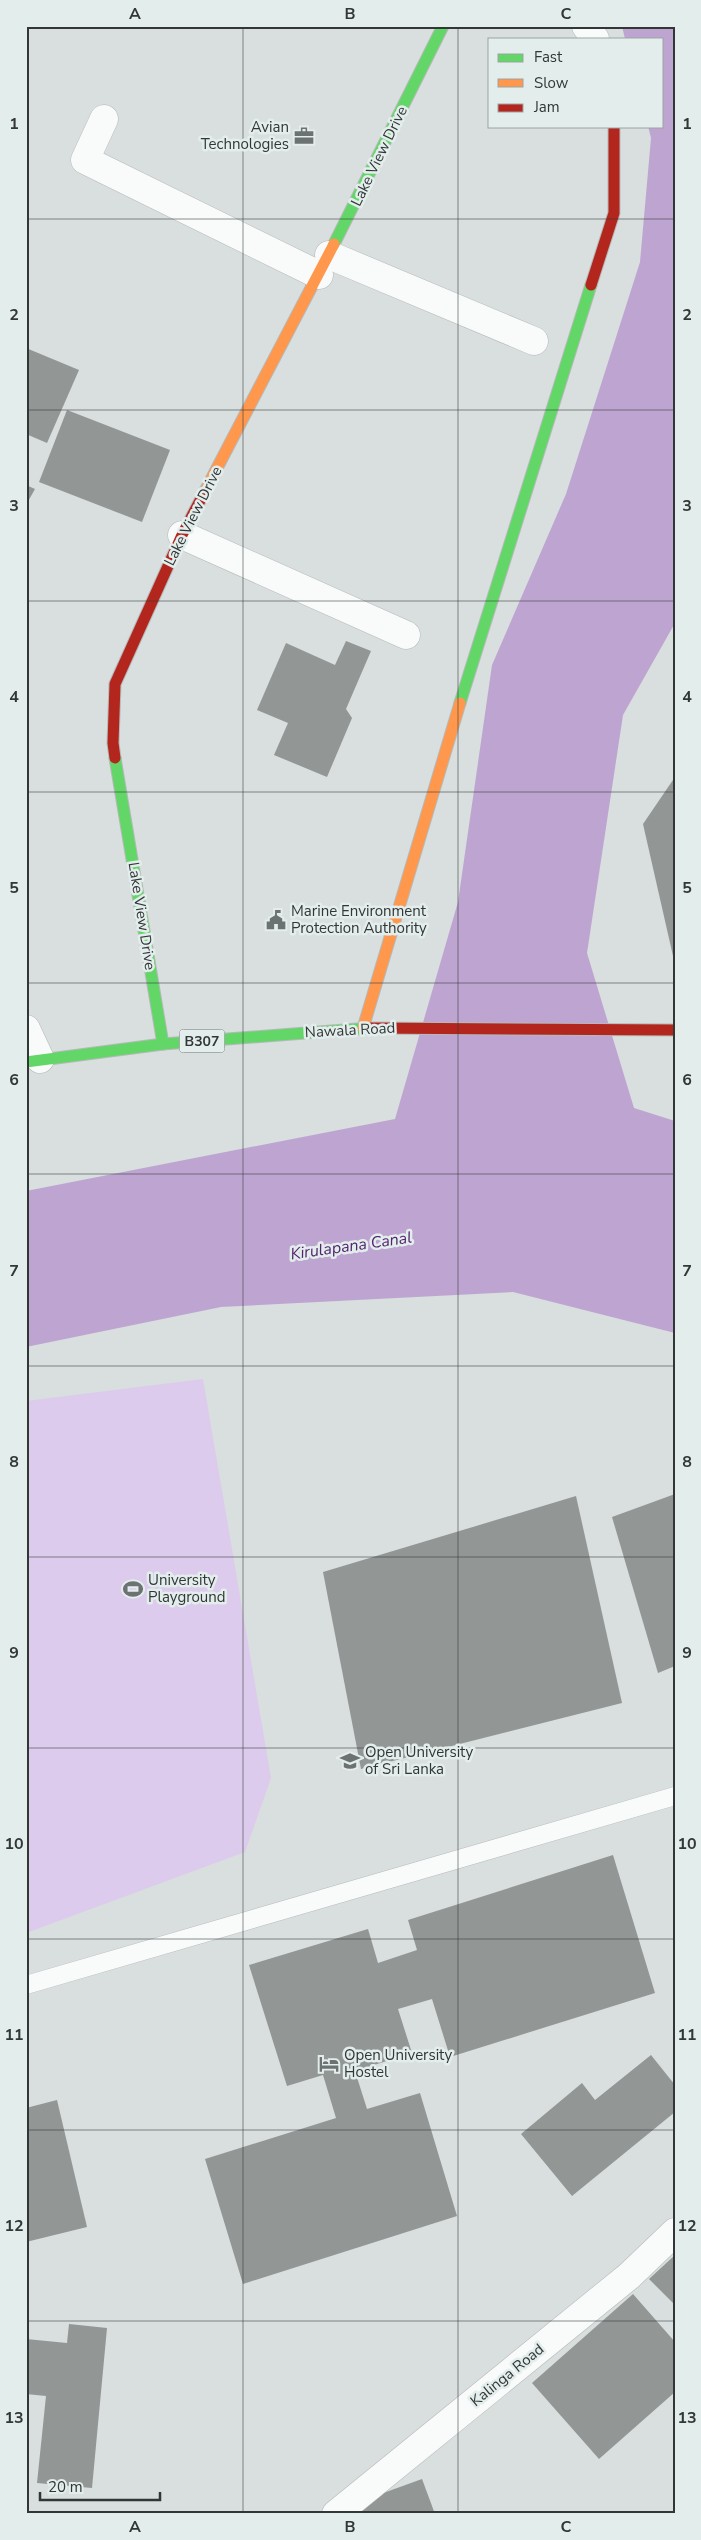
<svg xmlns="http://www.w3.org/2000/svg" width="701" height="2540" viewBox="0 0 701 2540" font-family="'Nunito Sans',sans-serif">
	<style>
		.green { fill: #dccbec }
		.water { fill: #bea5d1 }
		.building { fill: #929695 }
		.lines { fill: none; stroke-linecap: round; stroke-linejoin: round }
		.lane-casing { stroke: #b5bab9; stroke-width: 19 }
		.street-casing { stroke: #b5bab9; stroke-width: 29 }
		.fast-casing { stroke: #b5bab9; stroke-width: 13 }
		.slow-casing { stroke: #b5bab9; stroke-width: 13 }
		.jam-casing { stroke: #b5bab9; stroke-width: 13 }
		.lane { stroke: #f9fafa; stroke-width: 18 }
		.street { stroke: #f9fafa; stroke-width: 28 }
		.fast { stroke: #63d668; stroke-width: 11 }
		.slow { stroke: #ff974d; stroke-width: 11 }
		.jam { stroke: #b3261e; stroke-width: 11 }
		.grid { fill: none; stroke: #323636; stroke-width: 1; stroke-opacity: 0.55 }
		.labels { text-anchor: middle; stroke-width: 5; stroke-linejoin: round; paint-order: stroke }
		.shield { fill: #e3eeec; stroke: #676d6d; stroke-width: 1 }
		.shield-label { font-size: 14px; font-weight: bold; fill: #323636 }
		.poi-label { font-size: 15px; fill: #323636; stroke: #e3eeec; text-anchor: start }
		.street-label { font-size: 15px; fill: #323636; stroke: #e3eeec }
		.water-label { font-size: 16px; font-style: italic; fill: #53236f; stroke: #e3eeec }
		.neatline { fill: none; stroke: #323636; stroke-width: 2 }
		.grid-label { font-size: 16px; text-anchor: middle; font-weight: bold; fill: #323636 }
	</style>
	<rect width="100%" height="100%" fill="#d9dede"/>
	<!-- green -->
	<polygon class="green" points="203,1379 271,1778 245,1852 26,1933 26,1401"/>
	<!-- water -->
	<polygon class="water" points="622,26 675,26 675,623 623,715 587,953 634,1108 675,1121 675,1333 513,1292 221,1307 26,1347 26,1191 395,1119 458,902 492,665 566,494 640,262 651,138 648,126 662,126 662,39 625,39"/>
	<!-- building -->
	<g class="building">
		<polygon points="26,348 79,370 47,443 26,434"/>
		<polygon points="67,410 170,450 142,522 39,482"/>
		<polygon points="26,485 35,489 26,505"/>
		<polygon points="346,641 371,651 346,709 352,718 327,777 274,755 288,723 257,710 286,643 335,665"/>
		<polygon points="675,777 675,956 673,956 643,824"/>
		<polygon points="675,1494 675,1666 658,1673 612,1517"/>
		<polygon points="576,1496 622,1703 361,1769 323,1572"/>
		<polygon points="613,1855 655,1993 450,2057 432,1999 398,2009 412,2053 355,2071 367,2109 420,2093 457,2216 243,2284 205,2159 336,2118 323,2075 287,2086 249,1965 368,1929 378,1963 417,1950 408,1920"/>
		<polygon points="651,2055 675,2085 675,2112 572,2196 521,2134 582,2083 595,2100"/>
		<polygon points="57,2100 87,2227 26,2242 26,2108"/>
		<polygon points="675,2255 675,2305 649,2279"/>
		<polygon points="633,2294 675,2342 675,2392 599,2459 532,2383"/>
		<polygon points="69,2324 107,2328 92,2488 37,2483 46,2396 26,2394 26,2339 67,2343"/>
		<polygon points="422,2479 435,2514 357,2514 353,2504"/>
	</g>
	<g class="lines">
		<defs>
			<polyline id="lane" points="26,1985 675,1796"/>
			<g id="street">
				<polyline points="586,26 595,39"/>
				<polyline points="104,119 85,160 319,275"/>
				<polyline points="329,255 534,341"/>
				<polyline points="182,535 406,635"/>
				<polyline points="26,1029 40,1059"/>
				<polyline points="336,2514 629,2276 675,2232"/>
			</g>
			<g id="fast">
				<polyline points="334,244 443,26"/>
				<polyline points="460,703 591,285"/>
				<polyline points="115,758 163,1044"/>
				<polyline points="26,1062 163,1044 370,1028"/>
			</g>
			<g id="slow">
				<polyline points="204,493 334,244"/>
				<polyline points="363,1028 460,703"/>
			</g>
			<g id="jam">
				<polyline points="591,285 614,213 614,126"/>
				<polyline points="115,758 113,743 115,684 182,535 204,493"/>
				<polyline points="370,1028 675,1030"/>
			</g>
		</defs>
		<!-- lane casing -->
		<use href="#lane" class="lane-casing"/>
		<!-- street casing -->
		<use href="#street" class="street-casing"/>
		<!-- fast casing -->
		<use href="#fast" class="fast-casing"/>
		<!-- slow casing -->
		<use href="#slow" class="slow-casing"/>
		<!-- jam casing -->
		<use href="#jam" class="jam-casing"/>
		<!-- lane -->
		<use href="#lane" class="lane"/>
		<!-- street -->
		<use href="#street" class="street"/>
		<!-- fast -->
		<use href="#fast" class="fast"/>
		<!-- slow -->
		<use href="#slow" class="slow"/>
		<!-- jam -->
		<use href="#jam" class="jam"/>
	</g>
	<!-- grid -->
	<path class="grid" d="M243,26V2514M458,26V2514M26,219H675M26,410H675M26,601H675M26,792H675M26,983H675M26,1174H675M26,1366H675M26,1557H675M26,1748H675M26,1939H675M26,2130H675M26,2321H675"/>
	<!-- icons -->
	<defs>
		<symbol id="office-bare" viewBox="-9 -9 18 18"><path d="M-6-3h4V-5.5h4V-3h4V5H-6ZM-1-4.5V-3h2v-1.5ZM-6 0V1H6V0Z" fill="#6c7171" stroke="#e3eeec" stroke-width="2.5" paint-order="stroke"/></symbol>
		<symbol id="civic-bare" viewBox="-9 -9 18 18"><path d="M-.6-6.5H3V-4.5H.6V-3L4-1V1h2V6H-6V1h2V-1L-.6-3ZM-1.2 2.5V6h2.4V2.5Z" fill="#6c7171" stroke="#e3eeec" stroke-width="2.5" paint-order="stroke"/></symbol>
		<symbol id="stadium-bare" viewBox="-9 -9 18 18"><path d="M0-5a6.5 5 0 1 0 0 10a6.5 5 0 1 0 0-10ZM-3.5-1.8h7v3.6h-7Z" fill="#6c7171" stroke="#e3eeec" stroke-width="2.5" paint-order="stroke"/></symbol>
		<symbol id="university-bare" viewBox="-9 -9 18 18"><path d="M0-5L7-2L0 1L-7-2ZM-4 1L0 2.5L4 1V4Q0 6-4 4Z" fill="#6c7171" stroke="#e3eeec" stroke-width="2.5" paint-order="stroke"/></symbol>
		<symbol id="hotel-bare" viewBox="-9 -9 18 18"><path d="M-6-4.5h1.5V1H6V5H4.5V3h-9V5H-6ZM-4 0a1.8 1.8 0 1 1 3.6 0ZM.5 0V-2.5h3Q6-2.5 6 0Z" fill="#6c7171" stroke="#e3eeec" stroke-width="2.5" paint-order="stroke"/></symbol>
	</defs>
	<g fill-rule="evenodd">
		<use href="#office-bare" x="290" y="122" width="28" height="28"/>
		<use href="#civic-bare" x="262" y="906" width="28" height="28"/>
		<use href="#stadium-bare" x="119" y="1575" width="28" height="28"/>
		<use href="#university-bare" x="336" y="1747" width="28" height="28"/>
		<use href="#hotel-bare" x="315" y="2050" width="28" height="28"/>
	</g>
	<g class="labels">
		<!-- shield labels -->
		<rect class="shield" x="179.5" y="1029.5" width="45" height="23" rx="4"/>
		<g class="shield-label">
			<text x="202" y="1046">B307</text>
		</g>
		<!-- poi labels -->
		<g class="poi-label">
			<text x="289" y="132" text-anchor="end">Avian<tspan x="289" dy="17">Technologies</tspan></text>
			<text x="291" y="916">Marine Environment<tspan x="291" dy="17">Protection Authority</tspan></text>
			<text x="148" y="1585">University<tspan x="148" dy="17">Playground</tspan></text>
			<text x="365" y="1757">Open University<tspan x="365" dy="17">of Sri Lanka</tspan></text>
			<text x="344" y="2060">Open University<tspan x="344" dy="17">Hostel</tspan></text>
		</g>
		<!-- street labels -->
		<g class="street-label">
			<text transform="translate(379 156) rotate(-64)" y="5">Lake View Drive</text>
			<text transform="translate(193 516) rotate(-63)" y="5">Lake View Drive</text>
			<text transform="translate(142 916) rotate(81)" y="5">Lake View Drive</text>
			<text transform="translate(350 1030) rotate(-3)" y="5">Nawala Road</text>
			<text transform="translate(507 2375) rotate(-39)" y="5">Kalinga Road</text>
		</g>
		<!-- water labels -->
		<g class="water-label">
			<text transform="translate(351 1245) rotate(-8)" y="6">Kirulapana Canal</text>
		</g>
	</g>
	<!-- border -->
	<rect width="701" height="2540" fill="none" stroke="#e3eeec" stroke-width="55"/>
	<!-- legend -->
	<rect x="488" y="38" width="175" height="90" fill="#e3eeec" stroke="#9ca4a3"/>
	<rect x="498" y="54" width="25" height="8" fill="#63d668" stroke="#9ca4a3"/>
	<text x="534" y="62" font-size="15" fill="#323636">Fast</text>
	<rect x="498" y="79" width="25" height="8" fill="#ff974d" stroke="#9ca4a3"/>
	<text x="534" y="88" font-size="15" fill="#323636">Slow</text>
	<rect x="498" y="104" width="25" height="8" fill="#b3261e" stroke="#9ca4a3"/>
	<text x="534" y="112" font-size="15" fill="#323636">Jam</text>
	<!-- scale -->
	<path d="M40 2492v8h120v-8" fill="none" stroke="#323636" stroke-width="2.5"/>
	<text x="48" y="2492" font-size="15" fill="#323636" stroke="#e3eeec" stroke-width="4" paint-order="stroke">20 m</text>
	<rect x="28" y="28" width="646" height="2484" class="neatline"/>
	<g class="grid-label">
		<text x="135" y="19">A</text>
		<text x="350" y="19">B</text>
		<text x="566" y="19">C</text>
		<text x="14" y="129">1</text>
		<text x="687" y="129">1</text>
		<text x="14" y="320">2</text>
		<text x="687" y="320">2</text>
		<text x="14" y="511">3</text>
		<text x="687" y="511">3</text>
		<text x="14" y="702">4</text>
		<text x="687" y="702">4</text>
		<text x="14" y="893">5</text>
		<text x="687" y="893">5</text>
		<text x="14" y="1085">6</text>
		<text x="687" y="1085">6</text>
		<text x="14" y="1276">7</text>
		<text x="687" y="1276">7</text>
		<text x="14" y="1467">8</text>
		<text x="687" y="1467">8</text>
		<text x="14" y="1658">9</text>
		<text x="687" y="1658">9</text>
		<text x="14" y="1849">10</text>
		<text x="687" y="1849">10</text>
		<text x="14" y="2040">11</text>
		<text x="687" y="2040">11</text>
		<text x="14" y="2231">12</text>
		<text x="687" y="2231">12</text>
		<text x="14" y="2423">13</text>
		<text x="687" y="2423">13</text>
		<text x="135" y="2532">A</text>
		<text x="350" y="2532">B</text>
		<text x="566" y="2532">C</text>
	</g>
</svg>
